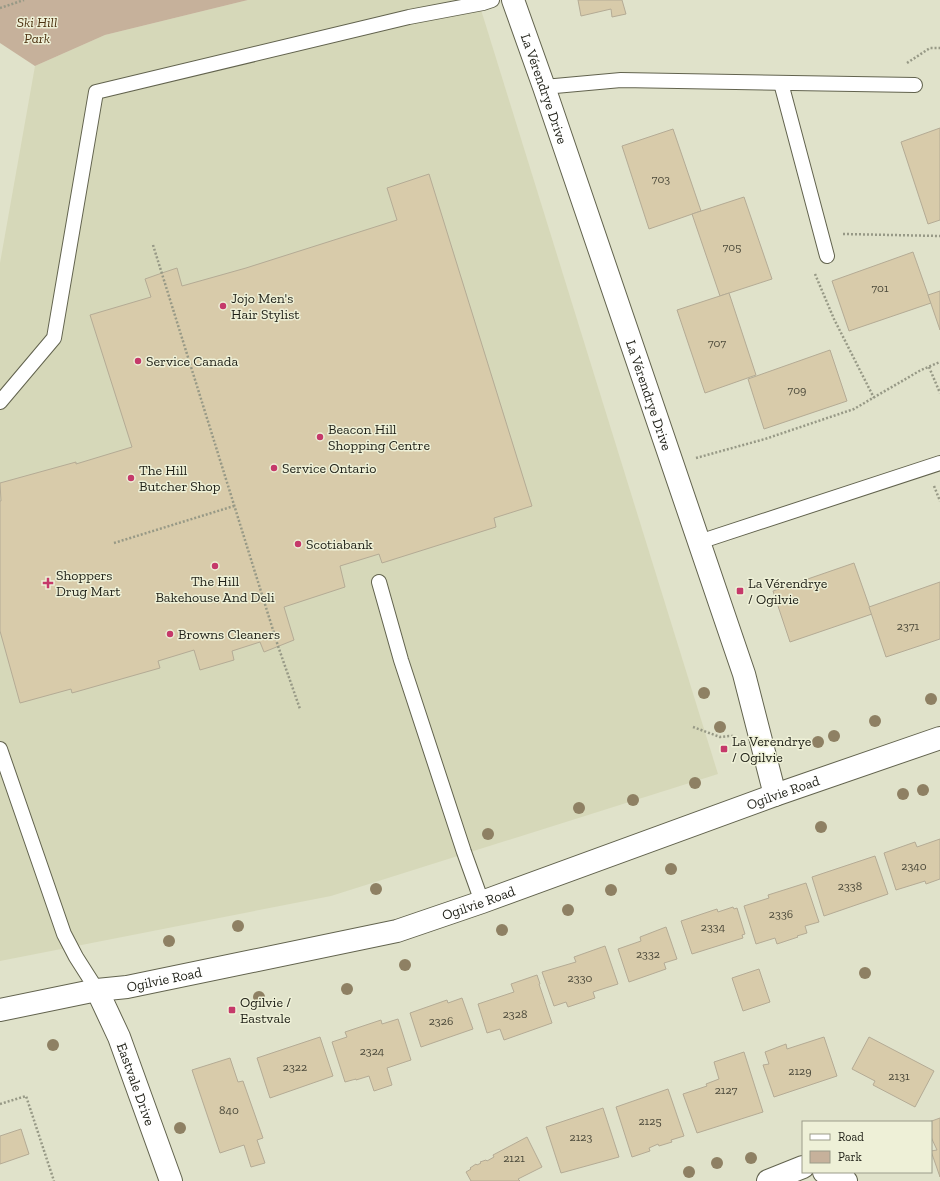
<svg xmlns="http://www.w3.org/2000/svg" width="940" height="1181" viewBox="0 0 940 1181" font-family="'Zilla Slab',serif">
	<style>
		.built { fill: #d6d8b9 }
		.green { fill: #c6b19b }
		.building { fill: #d8cbaa; stroke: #b4ab95 }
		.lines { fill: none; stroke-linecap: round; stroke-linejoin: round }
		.lane-casing { stroke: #62634e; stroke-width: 16 }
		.street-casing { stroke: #62634e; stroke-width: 24 }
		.secondary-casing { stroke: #62634e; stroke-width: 24 }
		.path { stroke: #979986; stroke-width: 2.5; stroke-dasharray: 2 2; stroke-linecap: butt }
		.lane { stroke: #fff; stroke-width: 14 }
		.street { stroke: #fff; stroke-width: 22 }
		.secondary { stroke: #fff; stroke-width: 22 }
		.tree { fill: #8e8063 }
		.poi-dot { fill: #c5396a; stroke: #eef0d7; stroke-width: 1.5 }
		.labels { text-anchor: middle; stroke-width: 3; stroke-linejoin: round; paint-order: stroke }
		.number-label { font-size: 12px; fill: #4c4a3b }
		.park-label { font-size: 14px; font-style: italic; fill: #4b300f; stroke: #eef0d7 }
		.street-label { font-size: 14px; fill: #1e1f16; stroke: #eef0d7 }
		.poi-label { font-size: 14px; fill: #1e1f16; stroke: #eef0d7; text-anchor: start }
	</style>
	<rect width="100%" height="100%" fill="#e0e2ca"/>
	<!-- built -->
	<polygon class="built" points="248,0 478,0 718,774 331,896 0,961 0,263 35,66 105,35"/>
	<!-- green -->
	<polygon class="green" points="0,0 248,0 105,35 35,66 0,43"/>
	<!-- building -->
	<g class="building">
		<polygon points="578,0 622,0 626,14 612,17 611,9 581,16"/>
		<polygon points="940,128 940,220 928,224 901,142"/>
		<polygon points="673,129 701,211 649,229 622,146"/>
		<polygon points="429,174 532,506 494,518 496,527 382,563 379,554 340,566 345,587 284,607 294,640 264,652 260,642 232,651 234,660 200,670 194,650 158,661 160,668 72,693 71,689 20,703 0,631 0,501 1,501 0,483 76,462 76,464 132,447 90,315 151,297 145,279 162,273 177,268 182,286 246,268 397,220 387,188"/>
		<polygon points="744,197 772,279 720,296 692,214"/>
		<polygon points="913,252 931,303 849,331 832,281"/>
		<polygon points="940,291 940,330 928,295"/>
		<polygon points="729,293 756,375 705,393 677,310"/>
		<polygon points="830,350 847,401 764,429 748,379"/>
		<polygon points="854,563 872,614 790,642 773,591"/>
		<polygon points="940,582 940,639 886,657 869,607"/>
		<polygon points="940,839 940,879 926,884 925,881 896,890 884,853 915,842 917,847"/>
		<polygon points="875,856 888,894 824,916 812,877"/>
		<polygon points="806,883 819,922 805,926 807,933 797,936 798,937 777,944 775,938 756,944 744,906 769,898 768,895"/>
		<polygon points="733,907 734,909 737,908 745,934 742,935 743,938 692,954 681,921 717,909 718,912"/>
		<polygon points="666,927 677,959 664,963 666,969 629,982 618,949 641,941 640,937"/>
		<polygon points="605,946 618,984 593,992 595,998 568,1007 566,1002 554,1006 542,972 576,962 574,957"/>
		<polygon points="759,969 770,1002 743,1011 732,978"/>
		<polygon points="537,975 540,984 539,984 552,1023 504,1040 500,1029 487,1033 478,1004 514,992 511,984"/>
		<polygon points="462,998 473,1029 421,1047 410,1013 447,1000 448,1003"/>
		<polygon points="398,1019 411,1060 387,1068 392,1085 374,1091 369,1076 356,1080 356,1079 345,1082 332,1042 347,1037 345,1032 381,1020 382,1024"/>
		<polygon points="320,1037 333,1076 270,1098 257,1058"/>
		<polygon points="824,1037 837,1076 774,1097 763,1065 769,1064 765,1052 786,1044 787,1049"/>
		<polygon points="869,1037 934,1071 915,1107 873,1085 875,1081 852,1069"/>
		<polygon points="744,1052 763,1112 697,1133 683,1094 707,1086 706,1084 719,1079 714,1062"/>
		<polygon points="230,1058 238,1082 243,1081 263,1138 257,1140 265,1163 251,1167 244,1145 220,1153 192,1070"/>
		<polygon points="668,1089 684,1136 671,1140 672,1142 659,1146 658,1144 649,1148 650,1151 632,1157 616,1107"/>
		<polygon points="603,1108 619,1157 561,1173 546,1127"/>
		<polygon points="940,1118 940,1177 931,1151 937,1150 931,1137 931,1122 929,1122"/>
		<polygon points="21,1129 29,1154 0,1164 0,1136"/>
		<polygon points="527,1137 542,1167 518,1179 520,1181 471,1181 466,1172 471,1169 470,1168 476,1164 477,1165 481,1163 480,1162 486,1160 487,1161 494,1157 493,1155"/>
	</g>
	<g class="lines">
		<defs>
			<g id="lane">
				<polyline points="781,83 827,256"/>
				<polyline points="544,87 621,80 915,85"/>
				<polyline points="0,402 54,338 96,92 409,17 483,3 492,0"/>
				<polyline points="699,542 940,463"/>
				<polyline points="379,582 401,660 464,852 482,902"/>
				<polyline points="0,749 64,934 76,957 97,990"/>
			</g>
			<g id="street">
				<polyline points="824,1172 846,1181"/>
				<polyline points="768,1181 803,1167"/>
			</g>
			<g id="secondary">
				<path id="s1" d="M513,0L544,87L744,674L775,795"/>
				<path id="s2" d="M97,990L119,1037L171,1181"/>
				<path id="s3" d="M0,1010L97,990L127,987L397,931L482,902L775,795L940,738"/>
			</g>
		</defs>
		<!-- lane casing -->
		<use href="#lane" class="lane-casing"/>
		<!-- street casing -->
		<use href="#street" class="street-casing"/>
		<!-- secondary casing -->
		<use href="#secondary" class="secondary-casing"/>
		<!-- path -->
		<g class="path">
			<polyline points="0,8 24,0"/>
			<polyline points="907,63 930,48 940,48"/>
			<polyline points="843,234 940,236"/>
			<polyline points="153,245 278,646 300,709"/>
			<polyline points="815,274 834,319 874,398"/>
			<polyline points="929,367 940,393"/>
			<polyline points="696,458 765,439 854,409 921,370 940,362"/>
			<polyline points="934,486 940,501"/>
			<polyline points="114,543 234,506"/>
			<polyline points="693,727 720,737 729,736 734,736"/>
			<polyline points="0,1104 26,1096 54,1181"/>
		</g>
		<!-- lane -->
		<use href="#lane" class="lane"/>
		<!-- street -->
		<use href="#street" class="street"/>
		<!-- secondary -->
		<use href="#secondary" class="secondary"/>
	</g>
	<!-- trees -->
	<g class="tree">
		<circle cx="704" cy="693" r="6"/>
		<circle cx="931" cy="699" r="6"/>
		<circle cx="875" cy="721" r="6"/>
		<circle cx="720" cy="727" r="6"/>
		<circle cx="834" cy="736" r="6"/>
		<circle cx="818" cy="742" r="6"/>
		<circle cx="695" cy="783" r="6"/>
		<circle cx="923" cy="790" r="6"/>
		<circle cx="903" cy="794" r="6"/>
		<circle cx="633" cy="800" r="6"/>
		<circle cx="579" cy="808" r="6"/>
		<circle cx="821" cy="827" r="6"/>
		<circle cx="488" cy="834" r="6"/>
		<circle cx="671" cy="869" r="6"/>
		<circle cx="376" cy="889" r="6"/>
		<circle cx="611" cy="890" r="6"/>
		<circle cx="568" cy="910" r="6"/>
		<circle cx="238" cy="926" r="6"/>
		<circle cx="502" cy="930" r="6"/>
		<circle cx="169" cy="941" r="6"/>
		<circle cx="405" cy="965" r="6"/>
		<circle cx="865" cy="973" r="6"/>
		<circle cx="347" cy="989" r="6"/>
		<circle cx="259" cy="997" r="6"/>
		<circle cx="53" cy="1045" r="6"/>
		<circle cx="180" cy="1128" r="6"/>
		<circle cx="751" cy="1158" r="6"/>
		<circle cx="717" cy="1163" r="6"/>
		<circle cx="689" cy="1172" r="6"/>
	</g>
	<!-- markers -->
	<g class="poi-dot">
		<circle cx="223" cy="306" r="4"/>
		<circle cx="138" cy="361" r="4"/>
		<circle cx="320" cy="437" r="4"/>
		<circle cx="274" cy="468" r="4"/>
		<circle cx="131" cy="478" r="4"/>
		<circle cx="298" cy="544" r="4"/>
		<circle cx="215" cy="566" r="4"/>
		<path d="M46 577h4v4h4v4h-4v4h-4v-4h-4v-4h4z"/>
		<rect x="736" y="587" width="8" height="8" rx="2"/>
		<circle cx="170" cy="634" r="4"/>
		<rect x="720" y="745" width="8" height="8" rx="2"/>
		<rect x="228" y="1006" width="8" height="8" rx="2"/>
	</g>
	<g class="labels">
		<!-- number labels -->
		<g class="number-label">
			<text x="661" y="183">703</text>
			<text x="732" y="251">705</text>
			<text x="880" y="292">701</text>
			<text x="717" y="347">707</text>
			<text x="797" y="394">709</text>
			<text x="908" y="630">2371</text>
			<text x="914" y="870">2340</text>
			<text x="850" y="890">2338</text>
			<text x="781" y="918">2336</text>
			<text x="713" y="931">2334</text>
			<text x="648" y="958">2332</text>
			<text x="580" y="982">2330</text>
			<text x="515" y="1018">2328</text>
			<text x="441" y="1025">2326</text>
			<text x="372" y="1055">2324</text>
			<text x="295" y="1071">2322</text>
			<text x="800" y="1075">2129</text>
			<text x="899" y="1080">2131</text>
			<text x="726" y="1094">2127</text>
			<text x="229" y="1114">840</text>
			<text x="650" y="1125">2125</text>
			<text x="581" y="1141">2123</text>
			<text x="514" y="1162">2121</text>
		</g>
		<!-- park labels -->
		<g class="park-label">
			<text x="37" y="27">Ski Hill<tspan x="37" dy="16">Park</tspan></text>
		</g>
		<!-- street labels -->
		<g class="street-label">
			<text dy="5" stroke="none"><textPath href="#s1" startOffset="94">La Vérendrye Drive</textPath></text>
			<text dy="5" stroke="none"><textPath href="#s1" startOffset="418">La Vérendrye Drive</textPath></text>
			<text dy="5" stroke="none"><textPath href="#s3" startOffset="815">Ogilvie Road</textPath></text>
			<text dy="5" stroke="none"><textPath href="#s3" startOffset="491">Ogilvie Road</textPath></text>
			<text dy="5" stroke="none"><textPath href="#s3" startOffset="167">Ogilvie Road</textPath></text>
			<text dy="5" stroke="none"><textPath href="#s2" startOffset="102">Eastvale Drive</textPath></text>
		</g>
		<!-- poi labels -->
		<g class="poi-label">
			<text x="231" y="303">Jojo Men's<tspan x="231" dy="16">Hair Stylist</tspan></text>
			<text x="146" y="366">Service Canada</text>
			<text x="328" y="434">Beacon Hill<tspan x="328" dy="16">Shopping Centre</tspan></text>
			<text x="282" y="473">Service Ontario</text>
			<text x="139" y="475">The Hill<tspan x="139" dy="16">Butcher Shop</tspan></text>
			<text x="306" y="549">Scotiabank</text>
			<text x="56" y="580">Shoppers<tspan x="56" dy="16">Drug Mart</tspan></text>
			<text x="215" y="586" text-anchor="middle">The Hill<tspan x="215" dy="16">Bakehouse And Deli</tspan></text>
			<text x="748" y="588">La Vérendrye<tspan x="748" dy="16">/ Ogilvie</tspan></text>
			<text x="178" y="639">Browns Cleaners</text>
			<text x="732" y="746">La Verendrye<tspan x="732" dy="16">/ Ogilvie</tspan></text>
			<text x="240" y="1007">Ogilvie /<tspan x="240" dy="16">Eastvale</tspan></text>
		</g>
	</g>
	<!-- legend -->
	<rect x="802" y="1121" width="130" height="52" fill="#eef0d7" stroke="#9b9c8a"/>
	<rect x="810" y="1134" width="20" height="6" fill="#ffffff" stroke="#9b9c8a"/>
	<text x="838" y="1141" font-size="12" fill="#1e1f16">Road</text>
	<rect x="810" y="1151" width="20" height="12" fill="#c6b19b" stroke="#9b9c8a"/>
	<text x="838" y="1161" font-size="12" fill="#1e1f16">Park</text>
</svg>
